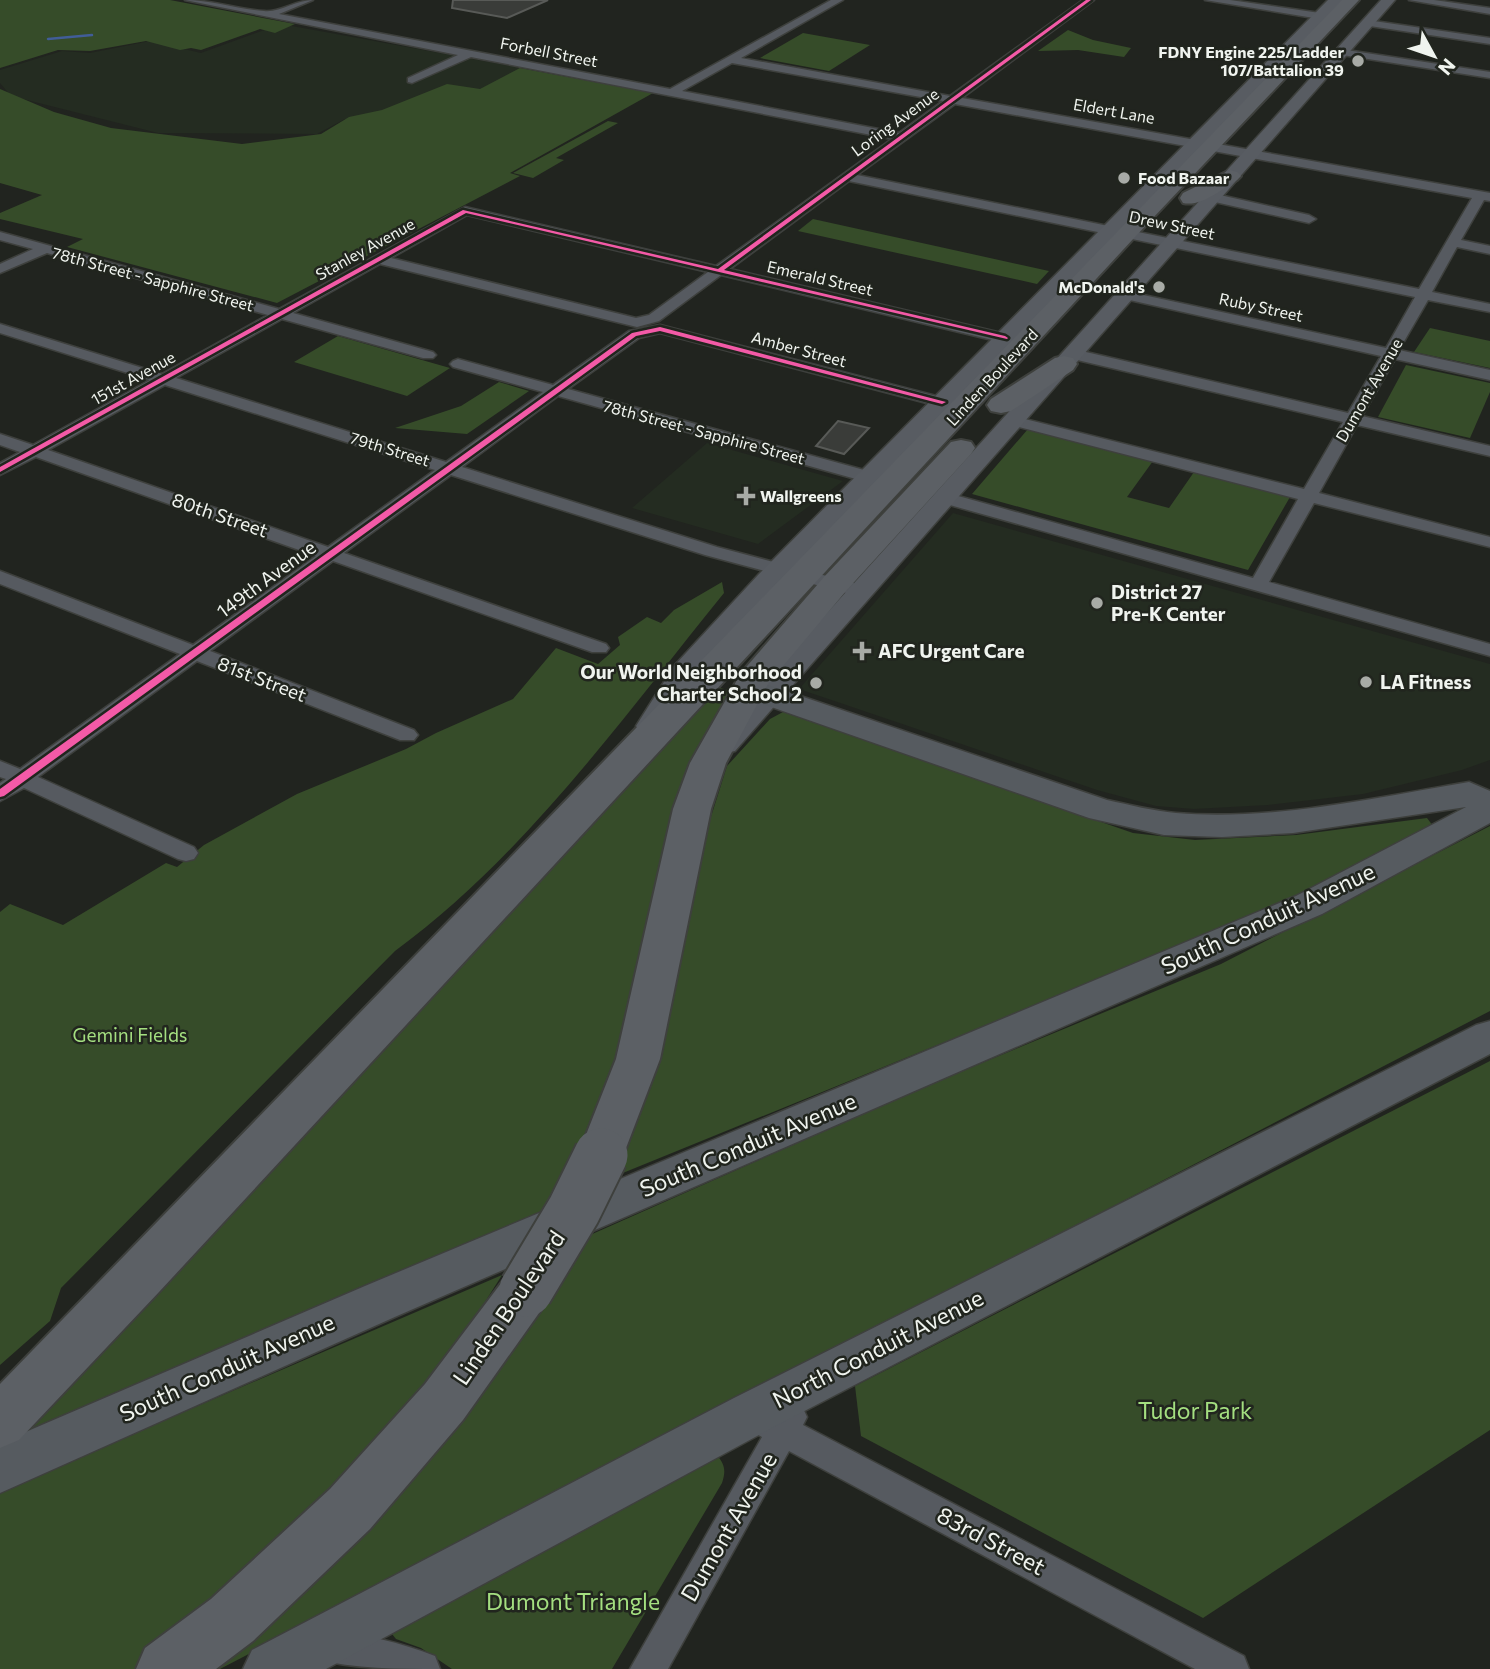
<svg xmlns="http://www.w3.org/2000/svg" width="1490" height="1669" viewBox="0 0 1490 1669" font-family="Commissioner,sans-serif">
	<style>
		.built { fill: #242c21 }
		.green { fill: #364c29 }
		.lines { fill: none; stroke-linecap: round; stroke-linejoin: round }
		.stream { stroke: #415d98; stroke-width: 2.5 }
		.building { fill: #3a3c39; stroke: #585a57; stroke-width: 2 }
		.street-casing { stroke: #3e403d; stroke-width: 3 }
		.secondary-casing { stroke: #3e403d; stroke-width: 3 }
		.primary-casing { stroke: #3e403d; stroke-width: 3 }
		.highway-casing { stroke: #3e403d; stroke-width: 4 }
		.street { fill: #565a60; fill-rule: evenodd }
		.secondary { fill: #585c62; fill-rule: evenodd }
		.primary { fill: #565b60; fill-rule: evenodd }
		.highway { fill: #5c6065; fill-rule: evenodd }
		.highway-bridge-casing { stroke: #3e403d; stroke-width: 57; stroke-linecap: butt }
		.highway-bridge { stroke: #5c6065; stroke-width: 53 }
		.cycleway-casing { stroke: #21251e; stroke-width: 5 }
		.cycleway { fill: #f35aa7; fill-rule: evenodd }
		.poi-dot { fill: #a8aba6; stroke: #21251e; stroke-width: 2.5 }
		.labels { text-anchor: middle; stroke-width: 5; stroke-linejoin: round; paint-order: stroke }
		.far-street-label { font-size: 16px; fill: #f0f4ef; stroke: #21251e }
		.far-poi-label { font-size: 16px; font-weight: bold; fill: #f0f4ef; stroke: #21251e; text-anchor: end }
		.street-label { font-size: 19px; fill: #f0f4ef; stroke: #21251e }
		.poi-label { font-size: 19px; font-weight: bold; fill: #f0f4ef; stroke: #21251e; text-anchor: start }
		.park-label { font-size: 19px; fill: #a4df80; stroke: #21251e }
		.near-street-label { font-size: 23px; fill: #f0f4ef; stroke: #21251e }
		.near-park-label { font-size: 23px; fill: #a4df80; stroke: #21251e }
	</style>
	<rect width="100%" height="100%" fill="#21241f"/>
	<!-- built -->
	<g class="built">
		<polygon points="281,24 528,69 401,131 345,119 317,134 158,133 11,96 0,83 0,70 62,51 90,53 150,41 201,53"/>
		<polygon points="707,443 843,481 758,544 632,508"/>
		<polygon points="953,513 1490,664 1490,760 1462,770 1363,794 1268,805 1194,809 1156,806 1097,790 799,689"/>
	</g>
	<!-- green -->
	<g class="green">
		<polygon points="0,0 170,0 295,24 275,33 260,29 201,50 191,48 180,50 146,41 90,51 58,50 0,68"/>
		<polygon points="1068,30 1093,40 1131,48 1124,57 1078,50 1038,51"/>
		<polygon points="803,33 870,45 829,71 760,58"/>
		<polygon points="520,68 653,93 510,173 520,176 277,303 67,247 83,239 0,219 0,213 42,195 0,183 0,89 54,112 111,128 242,144 321,134 349,117 382,110 447,84 480,89"/>
		<polygon points="608,121 618,123 556,158 564,160 533,178 513,173"/>
		<polygon points="813,219 1049,271 1037,284 798,231"/>
		<polygon points="1430,328 1490,341 1490,368 1414,352"/>
		<polygon points="338,336 450,368 407,396 294,362"/>
		<polygon points="1406,365 1490,383 1490,392 1470,438 1378,417"/>
		<polygon points="499,382 529,391 467,434 395,428 461,406"/>
		<polygon points="1028,429 1153,461 1127,497 1169,508 1194,472 1290,497 1248,570 972,494"/>
		<path d="M722,582L724,593C625,715 523,858 395,951L61,1288L50,1321L0,1365V912L10,904L63,925L166,863L177,867L204,845L297,794L406,749L436,733L513,699L556,648L598,664L620,645L618,637L647,617L661,623L674,610Z"/>
		<polygon points="713,686 732,691 617,1061 589,1141 546,1214 9,1444"/>
		<polygon points="783,712 1133,833 1195,840 1296,835 1427,818 1433,826 1315,887 1144,961 613,1177 685,899 727,766 770,719"/>
		<polygon points="1490,826 1490,1011 220,1669 189,1669 581,1239 921,1088 1221,964"/>
		<polygon points="1490,1061 1490,1430 1203,1618 861,1436 855,1386"/>
		<polygon points="502,1275 426,1396 218,1606 135,1669 0,1669 0,1491"/>
		<path d="M717,1455C725,1465 726,1471 722,1483L612,1669H452L421,1648L396,1639L392,1634L394,1626Z"/>
	</g>
	<g class="lines">
		<!-- stream -->
		<polyline class="stream" points="48,39 92,35"/>
	</g>
	<!-- building -->
	<g class="building">
		<polygon points="453,0 548,0 507,18 452,8"/>
		<polygon points="838,421 869,428 844,454 816,446"/>
	</g>
	<g class="lines">
		<defs>
			<g id="street">
				<path d="M185,0C212,0 237,9 264,11C279,13 296,0 313,0L279,14L670,89L831,0H843L741,58L950,96L1083,0H1094L962,98L1490,193V201L1484,200L1461,240L1490,246V254L1457,247L1432,292L1490,304V312L1428,300L1399,350L1490,370V380L1395,359L1362,416L1490,446V456L1357,425L1319,493L1490,537V547L1314,503L1269,582L1490,644V656L939,502L936,498L945,493L951,494L1253,578L1298,499L1007,424L1005,421L1013,416L1304,489L1343,422L1073,359L1065,354L1073,349L1348,413L1381,356L1125,299L1118,295L1125,291L1386,348L1415,297L849,181L730,269L1010,335L1013,338L1010,341L1005,343L721,275L659,321L637,327L380,264L293,313L433,352L436,355L433,358H423L282,319L176,378L446,462L543,392L453,367L450,364L453,361L458,359L553,385L629,331L660,325L948,399L950,402L942,407L660,333L639,338L568,389L875,473L878,477L875,481H863L558,396L462,467L717,547L857,584L859,588L857,592L850,594L705,555L451,475L344,553L606,644L609,648L606,652H592L333,561L210,651L414,730L418,735L414,740H400L197,661L38,777L194,847L198,853L194,859L186,861L178,859L24,788L0,801V783L6,779L0,777V761L20,769L180,654L0,584V571L193,645L316,556L36,457L0,475V463L20,452L0,445V434L33,445L150,380L0,333V324L162,374L268,315L47,253L0,273V264L33,249L0,240V232L279,309L465,207L716,266L892,139L471,57L412,83L408,82V78L458,55ZM732,63L943,101L899,133L682,91ZM955,104L1472,198L1419,289L857,175ZM467,215L708,272L649,315L636,318L391,258ZM165,385L435,470L328,547L48,450Z"/>
				<polygon points="1205,0 1230,0 1320,13 1325,16 1320,19"/>
				<polygon points="1409,0 1434,0 1490,8 1490,14"/>
				<polygon points="1367,20 1490,38 1490,44 1363,25 1363,21"/>
				<polygon points="1340,49 1490,72 1490,78 1336,54 1335,52"/>
				<polygon points="1211,193 1309,215 1316,219 1309,223 1206,200 1206,194"/>
				<polygon points="751,1399 777,1411 780,1406 791,1402 802,1406 807,1417 803,1425 1244,1656 1249,1669 1195,1669 789,1451 668,1669 630,1669 762,1437 740,1425 735,1414 740,1403"/>
				<path d="M328,1628C365,1635 399,1642 435,1656L440,1669C399,1669 354,1669 315,1659L310,1646L315,1633Z"/>
			</g>
			<g id="secondary">
				<polygon points="1328,0 1343,0 777,586 695,676 661,733 651,735 641,733 636,726 674,666 759,574"/>
				<polygon points="1381,0 1395,0 735,751 725,753 715,751 710,744 715,737"/>
			</g>
			<g id="primary">
				<path d="M768,685L1107,800C1130,805 1153,811 1176,813C1273,821 1373,798 1469,782L1490,791V823L1322,914L397,1316L0,1493V1443L365,1286L1296,896L1466,807L1293,833L1222,837L1164,835L1089,818L757,702L752,695L757,688Z"/>
				<polygon points="1490,1021 1490,1054 768,1430 326,1669 243,1669 252,1650 734,1398 1476,1025"/>
			</g>
			<g id="highway">
				<polygon points="1342,0 1359,0 1134,238 159,1292 19,1440 0,1448 0,1384"/>
				<path d="M1230,170L1237,172L1241,176L1237,180C1222,189 1202,207 1183,203L1180,198L1183,193Z"/>
				<polygon points="1064,356 1073,358 1077,364 1073,370 1011,411 1001,413 991,411 987,405 991,399 1055,358"/>
				<polygon points="961,440 971,442 975,448 971,454 846,591 768,684 726,763 711,809 660,1059 618,1169 601,1175 584,1169 578,1155 616,1059 673,809 690,763 741,673 824,577 951,442"/>
				<polygon points="526,1267 544,1274 551,1290 544,1306 463,1420 370,1529 253,1641 216,1669 136,1669 145,1648 211,1599 330,1489 425,1384 508,1274"/>
			</g>
		</defs>
		<!-- street casing -->
		<use href="#street" class="street-casing"/>
		<!-- secondary casing -->
		<use href="#secondary" class="secondary-casing"/>
		<!-- primary casing -->
		<use href="#primary" class="primary-casing"/>
		<!-- highway casing -->
		<use href="#highway" class="highway-casing"/>
		<!-- street -->
		<use href="#street" class="street"/>
		<!-- secondary -->
		<use href="#secondary" class="secondary"/>
		<!-- primary -->
		<use href="#primary" class="primary"/>
		<!-- highway -->
		<use href="#highway" class="highway"/>
		<defs>
			<polyline id="highway-bridge" points="526,1290 574,1210 601,1155"/>
		</defs>
		<!-- highway-bridge casing -->
		<use href="#highway-bridge" class="highway-bridge-casing"/>
		<!-- highway-bridge -->
		<use href="#highway-bridge" class="highway-bridge"/>
		<defs>
			<g id="cycleway">
				<polygon points="1086,0 1091,0 724,270 1005,336 1008,338 1007,339 466,213 0,472 0,467 463,210 718,269"/>
				<polygon points="660,327 946,402 942,404 660,331 636,336 4,796 0,797 0,789 632,333"/>
			</g>
		</defs>
		<!-- cycleway casing -->
		<use href="#cycleway" class="cycleway-casing"/>
		<!-- cycleway -->
		<use href="#cycleway" class="cycleway"/>
	</g>
	<!-- markers -->
	<g class="poi-dot">
		<circle cx="1358" cy="61" r="7"/>
		<circle cx="1124" cy="178" r="7"/>
		<circle cx="1159" cy="287" r="7"/>
		<path d="M742.5 485.5h7v7h7v7h-7v7h-7v-7h-7v-7h7z"/>
		<circle cx="1097" cy="603" r="7"/>
		<path d="M858.5 640.5h7v7h7v7h-7v7h-7v-7h-7v-7h7z"/>
		<circle cx="1366" cy="682" r="7"/>
		<circle cx="816" cy="683" r="7"/>
	</g>
	<g class="labels">
		<!-- far-street labels -->
		<g class="far-street-label">
			<text transform="translate(549 52) rotate(11)" y="6">Forbell Street</text>
			<text transform="translate(1114 111) rotate(10)" y="6">Eldert Lane</text>
			<text transform="translate(895 122) rotate(-36)" y="6">Loring Avenue</text>
			<text transform="translate(1172 225) rotate(12)" y="6">Drew Street</text>
			<text transform="translate(365 249) rotate(-29)" y="6">Stanley Avenue</text>
			<text transform="translate(820 278) rotate(13)" y="6">Emerald Street</text>
			<text transform="translate(153 279) rotate(15)" y="6">78th Street - Sapphire Street</text>
			<text transform="translate(1261 307) rotate(12)" y="6">Ruby Street</text>
			<text transform="translate(799 349) rotate(15)" y="6">Amber Street</text>
			<text transform="translate(992 377) rotate(-47)" y="6">Linden Boulevard</text>
			<text transform="translate(133 378) rotate(-29)" y="6">151st Avenue</text>
			<text transform="translate(1369 390) rotate(-60)" y="6">Dumont Avenue</text>
			<text transform="translate(704 432) rotate(15)" y="6">78th Street - Sapphire Street</text>
			<text transform="translate(390 449) rotate(17)" y="6">79th Street</text>
		</g>
		<!-- far-poi labels -->
		<g class="far-poi-label">
			<text x="1344" y="58">FDNY Engine 225/Ladder<tspan x="1344" dy="18">107/Battalion 39</tspan></text>
			<text x="1138" y="184" text-anchor="start">Food Bazaar</text>
			<text x="1145" y="293">McDonald's</text>
			<text x="760" y="502" text-anchor="start">Wallgreens</text>
		</g>
		<!-- street labels -->
		<g class="street-label">
			<text transform="translate(220 515) rotate(19)" y="7">80th Street</text>
			<text transform="translate(266 579) rotate(-36)" y="7">149th Avenue</text>
			<text transform="translate(262 679) rotate(21)" y="7">81st Street</text>
		</g>
		<!-- poi labels -->
		<g class="poi-label">
			<text x="1111" y="599">District 27<tspan x="1111" dy="22">Pre-K Center</tspan></text>
			<text x="878" y="658">AFC Urgent Care</text>
			<text x="802" y="679" text-anchor="end">Our World Neighborhood<tspan x="802" dy="22">Charter School 2</tspan></text>
			<text x="1380" y="689">LA Fitness</text>
		</g>
		<!-- park labels -->
		<g class="park-label">
			<text x="130" y="1042">Gemini Fields</text>
		</g>
		<!-- near-street labels -->
		<g class="near-street-label">
			<text transform="translate(1268 919) rotate(-25)" y="8">South Conduit Avenue</text>
			<text transform="translate(748 1145) rotate(-23)" y="8">South Conduit Avenue</text>
			<text transform="translate(509 1308) rotate(-56)" y="8">Linden Boulevard</text>
			<text transform="translate(878 1349) rotate(-27)" y="8">North Conduit Avenue</text>
			<text transform="translate(227 1368) rotate(-24)" y="8">South Conduit Avenue</text>
			<text transform="translate(729 1527) rotate(-60)" y="8">Dumont Avenue</text>
			<text transform="translate(991 1541) rotate(28)" y="8">83rd Street</text>
		</g>
		<!-- near-park labels -->
		<g class="near-park-label">
			<text x="1195" y="1419">Tudor Park</text>
			<text x="573" y="1610">Dumont Triangle</text>
		</g>
	</g>
	<!-- north arrow -->
	<g transform="translate(1434 56) rotate(130)" stroke="#21251e" stroke-width="5" paint-order="stroke">
	<path d="M0-5L12 26L0 18L-12 26Z" fill="#f0f4ef"/>
	<text y="-10" font-size="19" font-weight="bold" text-anchor="middle" fill="#f0f4ef">N</text>
	</g>
</svg>
